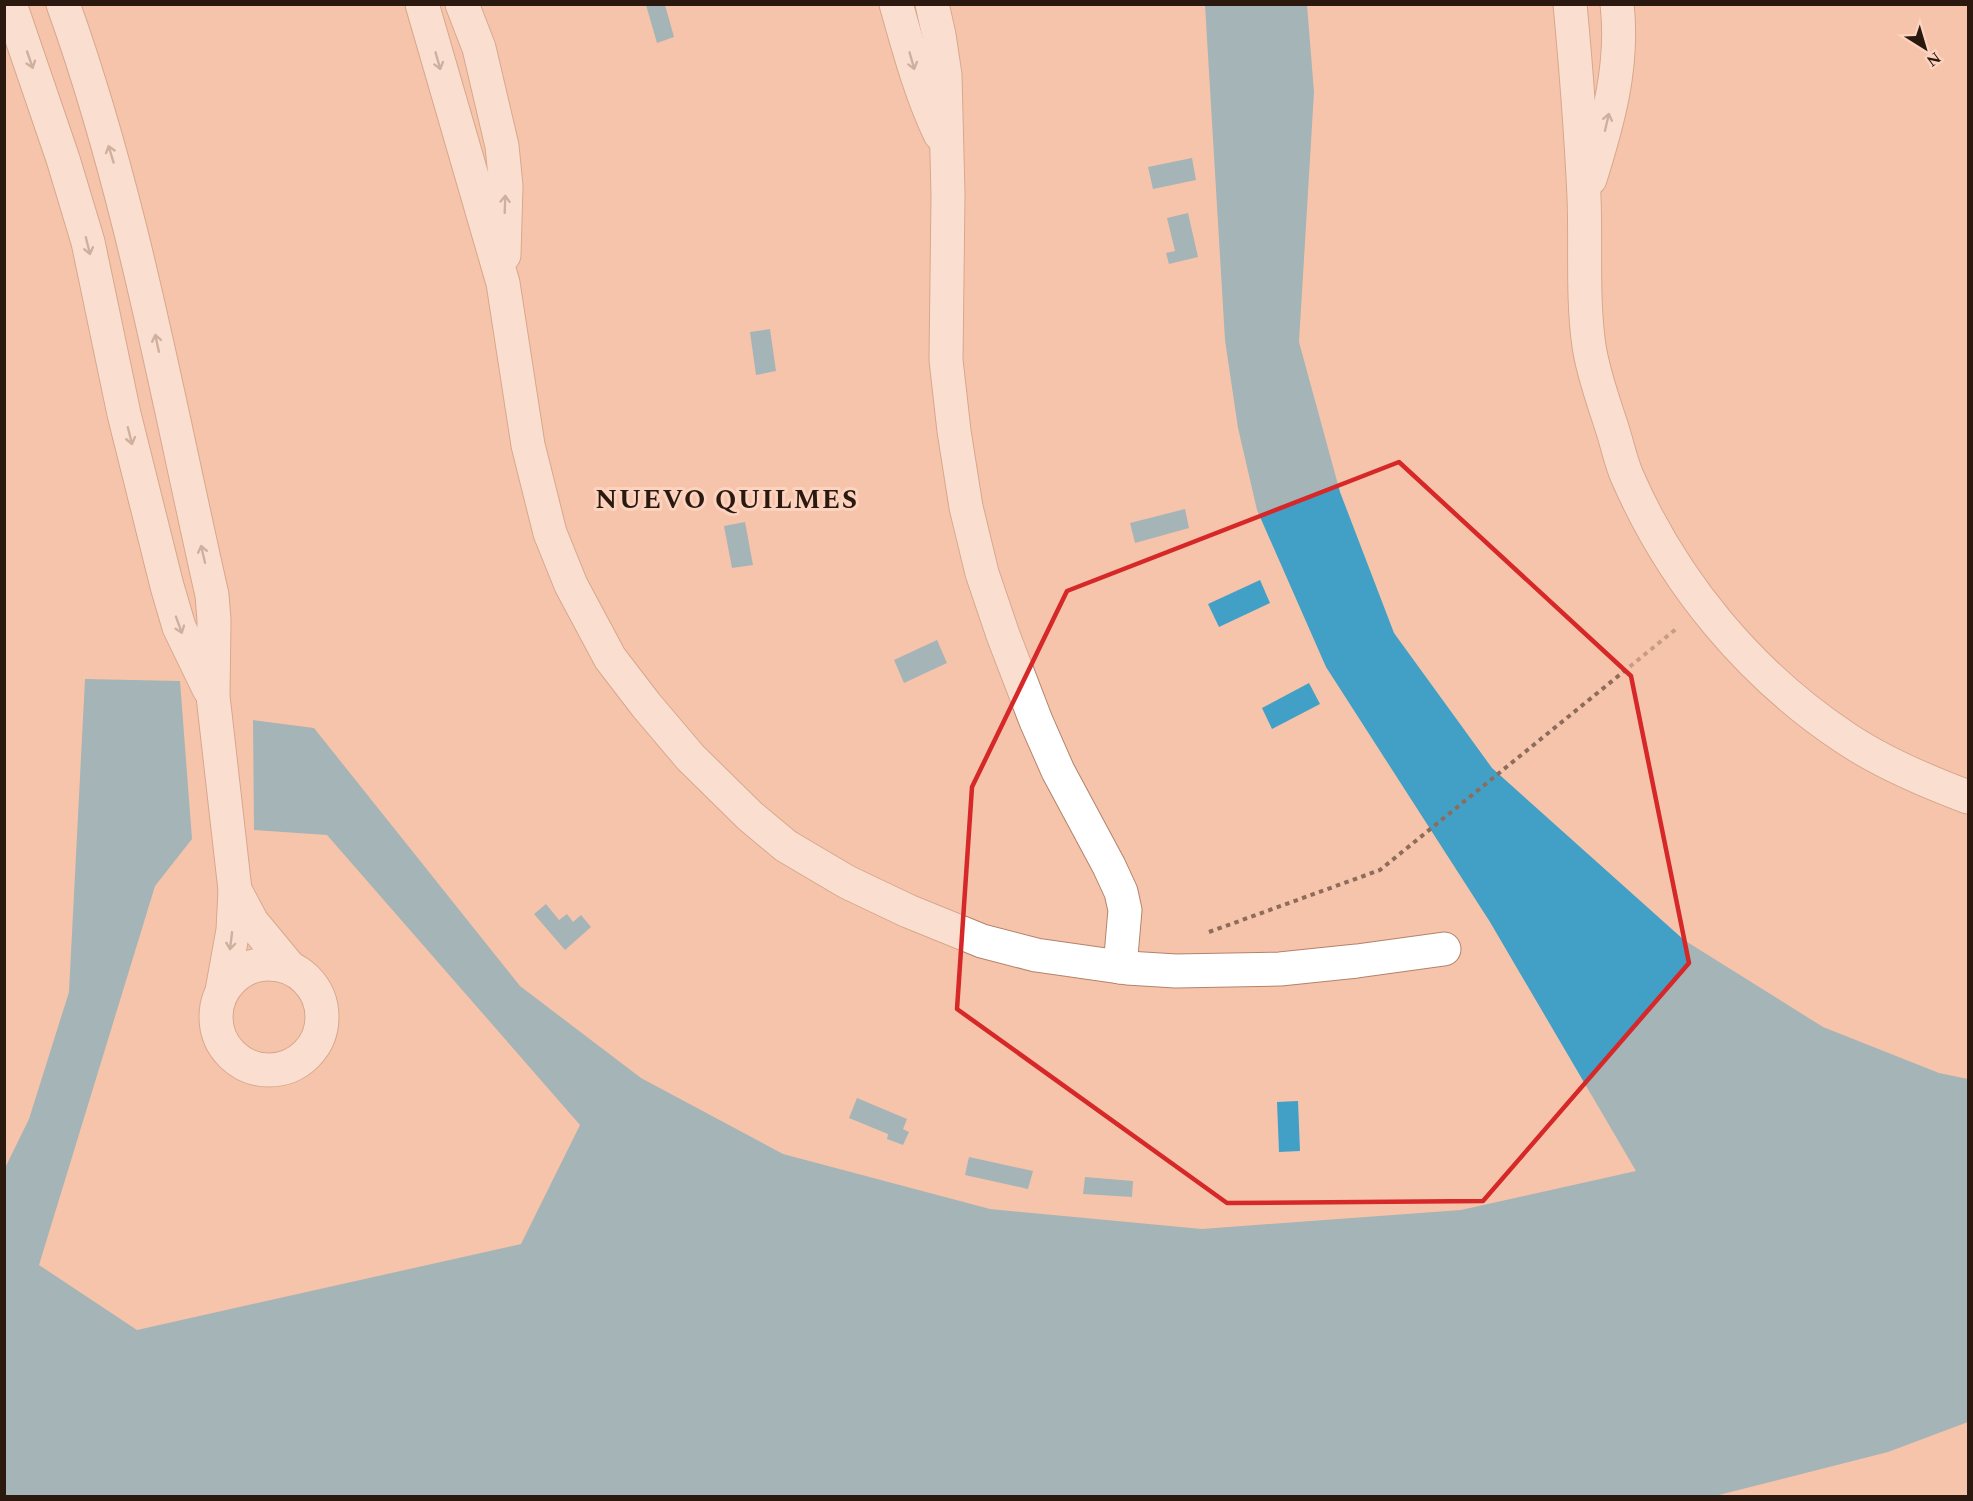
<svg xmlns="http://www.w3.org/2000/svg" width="1973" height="1501" viewBox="0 0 1973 1501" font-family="Spectral,serif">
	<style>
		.water { fill: #42a0c7 }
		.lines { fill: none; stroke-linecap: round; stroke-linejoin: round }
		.minor-casing { stroke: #b2836b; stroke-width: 35 }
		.path { stroke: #8e6c5b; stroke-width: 4; stroke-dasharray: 4.5 4.5; stroke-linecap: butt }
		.minor { stroke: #fff; stroke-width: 33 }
		.oneway { stroke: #a09893 }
		.marked { fill: none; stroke: #d62828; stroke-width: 4.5; stroke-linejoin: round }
		.labels { text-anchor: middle; stroke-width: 6; stroke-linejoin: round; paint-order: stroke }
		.district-label { font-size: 27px; font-weight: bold; letter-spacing: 1.5px; fill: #2b190f; stroke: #fcd3bf }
	</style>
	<rect width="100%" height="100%" fill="#f6c4aa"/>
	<!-- water -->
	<g class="water">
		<polygon points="646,5 665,5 674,37 657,43"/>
		<polygon points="1205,5 1307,5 1314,92 1299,342 1340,492 1394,633 1492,768 1684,940 1823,1027 1939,1073 1968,1079 1968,1422 1888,1452 1715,1496 5,1496 5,1168 29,1119 69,992 85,679 180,681 192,839 155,886 39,1265 137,1330 521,1244 580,1125 327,835 254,830 253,720 314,728 520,986 641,1078 783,1154 990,1209 1202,1229 1461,1210 1636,1171 1490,922 1326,667 1257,510 1238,428 1225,340"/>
		<polygon points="1192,158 1196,180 1153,189 1148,167"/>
		<polygon points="1188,213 1198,257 1169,264 1166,253 1175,251 1167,218"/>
		<polygon points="770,329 776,371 756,375 750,332"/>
		<polygon points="1185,509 1189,528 1135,543 1130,523"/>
		<polygon points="745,522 753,565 732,568 724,526"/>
		<polygon points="1260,580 1270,603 1219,627 1208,604"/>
		<polygon points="937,640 947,663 904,683 894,660"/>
		<polygon points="1309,683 1320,704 1272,729 1262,708"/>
		<polygon points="546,904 559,920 567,914 573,922 581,915 591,927 565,950 534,914"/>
		<polygon points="857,1098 907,1119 903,1129 909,1132 903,1145 887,1139 888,1134 849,1118"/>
		<polygon points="1298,1101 1300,1151 1279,1152 1277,1102"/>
		<polygon points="969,1157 1033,1171 1028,1189 965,1175"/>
		<polygon points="1085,1177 1133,1181 1132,1197 1083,1194"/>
	</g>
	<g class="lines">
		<defs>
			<g id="minor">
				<polyline points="10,4 63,159 88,242 124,414 167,586 179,627 209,689"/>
				<path d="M63,4C132,196 167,397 212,595L214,620L213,696L235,890L233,930L222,991"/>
				<polyline points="422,4 503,283 528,445 550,533 571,585 610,658 646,705 690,757 750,816 786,846 847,882 908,911 982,941 1036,955 1127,968 1176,971 1280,969 1357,961 1444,949"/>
				<polyline points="462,4 479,48 502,146 506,186 504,255"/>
				<path d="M896,4C909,49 920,92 940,134"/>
				<polyline points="932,4 939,35 945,75 948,195 946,360 954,431 966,507 982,573 1003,635 1036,721 1058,771 1109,866 1121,892 1125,910 1120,967"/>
				<path d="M1570,4C1576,68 1581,133 1584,197C1586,247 1582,297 1589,346C1593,373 1603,400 1611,425C1617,442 1620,460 1627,476C1673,582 1750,675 1847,739C1883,763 1928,782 1968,797"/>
				<path d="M1590,179C1608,122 1624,65 1617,4"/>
				<polyline points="235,890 252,922 290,968"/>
				<circle cx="269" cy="1017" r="53"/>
			</g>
		</defs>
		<!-- minor casing -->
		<use href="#minor" class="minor-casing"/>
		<!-- path -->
		<polyline class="path" points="1209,932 1380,870 1676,629"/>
		<!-- minor -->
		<use href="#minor" class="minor"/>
	</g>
	<!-- one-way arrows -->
	<defs><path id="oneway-shaft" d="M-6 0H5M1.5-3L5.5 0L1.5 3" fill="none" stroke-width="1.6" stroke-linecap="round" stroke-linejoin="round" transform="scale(1.5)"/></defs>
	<g class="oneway">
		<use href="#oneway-shaft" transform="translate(30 60) rotate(71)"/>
		<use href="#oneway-shaft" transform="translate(438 61) rotate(74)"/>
		<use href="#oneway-shaft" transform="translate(912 61) rotate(74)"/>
		<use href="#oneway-shaft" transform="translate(1607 122) rotate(-77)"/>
		<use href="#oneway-shaft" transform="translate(111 154) rotate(-107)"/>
		<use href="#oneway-shaft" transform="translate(505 204) rotate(-88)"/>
		<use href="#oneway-shaft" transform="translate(88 246) rotate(76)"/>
		<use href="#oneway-shaft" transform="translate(157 343) rotate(-102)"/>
		<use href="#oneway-shaft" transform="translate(130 436) rotate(76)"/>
		<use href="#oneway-shaft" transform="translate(203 554) rotate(-103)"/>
		<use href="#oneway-shaft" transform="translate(179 625) rotate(70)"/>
		<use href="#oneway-shaft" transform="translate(231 941) rotate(97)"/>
	</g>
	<!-- marked area -->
	<path d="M0 0H1973V1501H0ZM1399,462L1631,676L1689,963L1483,1201L1227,1203L957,1009L972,787L1067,591Z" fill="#f6c4aa" fill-opacity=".55" fill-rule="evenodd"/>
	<path class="marked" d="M1399,462L1631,676L1689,963L1483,1201L1227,1203L957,1009L972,787L1067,591Z"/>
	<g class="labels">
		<!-- district labels -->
		<g class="district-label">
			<text x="727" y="508">NUEVO QUILMES</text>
		</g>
	</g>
	<!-- border -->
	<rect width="1973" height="1501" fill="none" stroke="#2b190f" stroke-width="12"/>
	<!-- north arrow -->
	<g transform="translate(1925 48) rotate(143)" stroke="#fcd3bf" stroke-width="4.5" paint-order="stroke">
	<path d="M0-4.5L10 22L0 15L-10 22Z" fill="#2b190f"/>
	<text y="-9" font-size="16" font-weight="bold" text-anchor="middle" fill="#2b190f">N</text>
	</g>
</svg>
